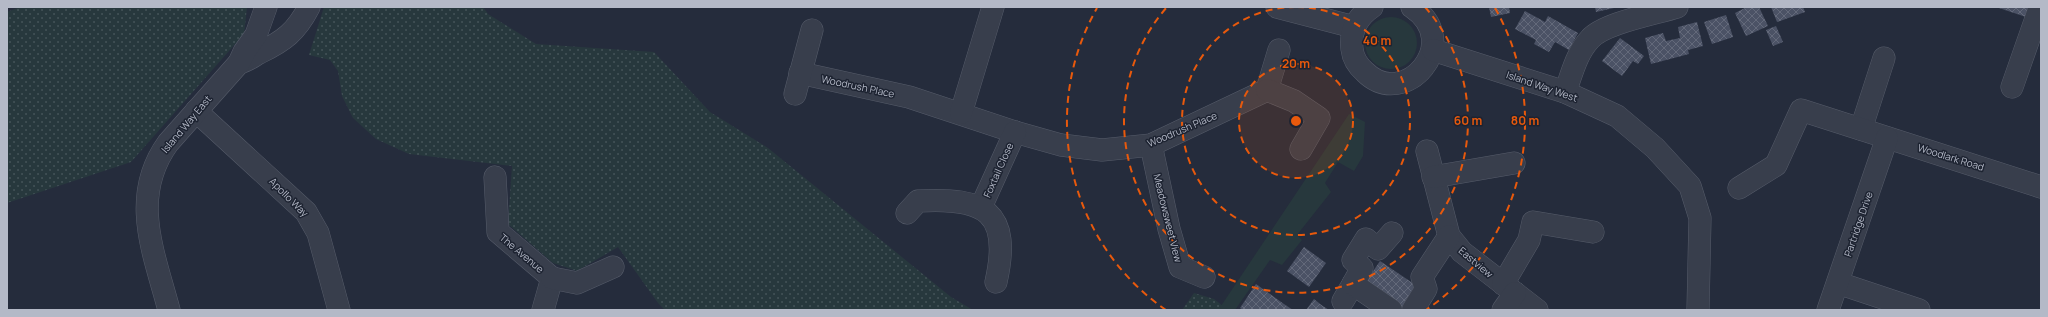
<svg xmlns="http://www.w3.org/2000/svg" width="2048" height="317" viewBox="0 0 2048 317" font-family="Manrope,sans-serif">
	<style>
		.green { fill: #27383d }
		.park { fill: url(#park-dots) }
		.building { fill: url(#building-cross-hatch) }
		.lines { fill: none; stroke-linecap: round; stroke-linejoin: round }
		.minor-casing { stroke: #565c6a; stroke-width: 23 }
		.minor { stroke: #383e4c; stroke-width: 22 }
		.ring { fill: none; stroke: #e8590c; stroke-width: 2; stroke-dasharray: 7 5 }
		.labels { text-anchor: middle; stroke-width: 3; stroke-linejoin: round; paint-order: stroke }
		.street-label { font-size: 10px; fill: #b4b9c7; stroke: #1d2331 }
		.centre { fill: #e8590c; stroke: #1d2331; stroke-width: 2 }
		.ring-label { font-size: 12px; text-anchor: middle; font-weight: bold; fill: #e8590c; stroke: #1d2331; stroke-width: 3; stroke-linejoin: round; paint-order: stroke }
	</style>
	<defs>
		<pattern id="park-dots" width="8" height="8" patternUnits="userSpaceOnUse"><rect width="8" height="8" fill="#27383d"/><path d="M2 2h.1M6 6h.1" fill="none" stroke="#445358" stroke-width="1.8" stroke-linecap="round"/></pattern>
		<pattern id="building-cross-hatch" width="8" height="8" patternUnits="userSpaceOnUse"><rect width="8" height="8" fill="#4b5265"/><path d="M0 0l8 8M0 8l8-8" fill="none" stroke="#63697a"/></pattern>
	</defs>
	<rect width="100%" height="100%" fill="#252c3c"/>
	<!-- green -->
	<g class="green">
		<circle cx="1391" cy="43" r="26"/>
		<polygon points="1349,114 1365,122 1363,156 1354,171 1338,162 1325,183 1331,192 1297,235 1302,240 1282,265 1270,260 1235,310 1228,310 1221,306"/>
	</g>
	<!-- park -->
	<g class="park">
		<polygon points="20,7 247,7 244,34 131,162 7,203 7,12"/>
		<polygon points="324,7 483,7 488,14 536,44 654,52 710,112 768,148 951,297 973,310 665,310 658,303 618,247 577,271 553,263 508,224 512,166 409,154 376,139 353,118 342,96 338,71 330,60 309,55"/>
		<polygon points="1194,293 1214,299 1228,310 1182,310"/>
	</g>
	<!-- building -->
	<g class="building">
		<polygon points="1489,7 1509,7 1510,13 1491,17"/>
		<polygon points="1595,7 1614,7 1614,8 1596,12"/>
		<polygon points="1747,7 1759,7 1768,26 1746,36 1735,13"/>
		<polygon points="1771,7 1803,7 1805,12 1777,22"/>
		<polygon points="1996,7 2036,7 2032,19"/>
		<polygon points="1525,11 1545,22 1548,16 1578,33 1569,50 1555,42 1549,52 1534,44 1536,40 1515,29"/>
		<polygon points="1726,15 1733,37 1712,44 1704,22"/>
		<polygon points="1697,22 1703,46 1688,50 1689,54 1651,64 1645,38 1663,33 1666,41 1680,38 1678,27"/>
		<polygon points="1776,26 1783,42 1773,46 1766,30"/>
		<polygon points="1620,38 1644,56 1638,64 1633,61 1622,76 1602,61"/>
		<polygon points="1304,247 1326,263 1309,287 1287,271"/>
		<polygon points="1380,261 1417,286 1402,308 1365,283"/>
		<polygon points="1256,284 1284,304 1293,310 1243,310 1240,308"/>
		<polygon points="1314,299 1320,304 1329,310 1306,310"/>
	</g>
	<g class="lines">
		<defs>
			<g id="minor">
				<polyline points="1277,7 1354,27"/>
				<path d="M1372,7C1357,17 1350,31 1352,49C1353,58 1358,66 1365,72C1404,111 1465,43 1412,7"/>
				<polyline points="1433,50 1565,92 1617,116 1655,148 1690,186 1700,218 1698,310"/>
				<path d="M239,63C247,61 252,57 259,53C284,41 296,32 309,7"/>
				<polyline points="800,73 909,97 1015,132 1061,145 1102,150 1151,145 1267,90 1279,50"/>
				<polyline points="2012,87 2040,7"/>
				<polyline points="1267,90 1294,101 1319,118 1301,149"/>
				<path d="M1565,92C1572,74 1576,54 1590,39C1604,23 1655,14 1677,7"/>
				<polyline points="795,94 812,30"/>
				<polyline points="196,111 306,212 318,233 339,310"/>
				<polyline points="961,113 993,7"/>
				<polyline points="1861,129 1884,58"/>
				<polyline points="1151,145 1169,229 1180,267 1204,277"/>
				<polyline points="1427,151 1449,236 1462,252 1537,310"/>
				<polyline points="495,177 498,232 552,278 543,310"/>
				<polyline points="1433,177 1514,163"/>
				<polyline points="1739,188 1776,165 1801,110 2041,187"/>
				<polyline points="981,207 1015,132"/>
				<path d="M907,213L918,201C984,197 1012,211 996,282"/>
				<polyline points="552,278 577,283 613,267"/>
				<polyline points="1838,283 1919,310"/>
				<polyline points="1503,284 1529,240 1533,222 1593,232"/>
				<polyline points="1343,301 1353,284"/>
				<path d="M169,310C154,253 129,197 168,143L239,63L244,52L256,35L266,7"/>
				<polyline points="1391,310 1353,284 1362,268 1353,260 1366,239 1378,249 1392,233"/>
				<polyline points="1413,310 1426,289 1422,277 1449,236"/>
				<polyline points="1503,310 1515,293"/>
				<polyline points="1828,310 1887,138"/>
			</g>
		</defs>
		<!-- minor casing -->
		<use href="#minor" class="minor-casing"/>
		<!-- minor -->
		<use href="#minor" class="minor"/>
	</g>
	<!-- distance rings -->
	<circle cx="1296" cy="121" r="57" fill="#e8590c" fill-opacity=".12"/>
	<g class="ring">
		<circle cx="1296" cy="121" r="57"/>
		<path d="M1297 7A114 114 0 1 1 1295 7"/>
		<path d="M1425 7A172 172 0 1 1 1167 7"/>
		<path d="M1166 310A229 229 0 0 1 1097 8M1495 8A229 229 0 0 1 1426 310"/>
	</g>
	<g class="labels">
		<!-- street labels -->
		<g class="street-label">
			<text transform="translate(858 86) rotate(12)" y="4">Woodrush Place</text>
			<text transform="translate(1542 86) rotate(19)" y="4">Island Way West</text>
			<text transform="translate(186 124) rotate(-50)" y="4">Island Way East</text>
			<text transform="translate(1182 129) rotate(-23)" y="4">Woodrush Place</text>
			<text transform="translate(1951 157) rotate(17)" y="4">Woodlark Road</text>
			<text transform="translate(998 170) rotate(-66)" y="4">Foxtail Close</text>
			<text transform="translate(289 197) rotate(45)" y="4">Apollo Way</text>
			<text transform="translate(1168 218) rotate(76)" y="4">Meadowsweet View</text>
			<text transform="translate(1858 224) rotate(-71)" y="4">Partridge Drive</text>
			<text transform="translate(522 253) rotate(40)" y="4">The Avenue</text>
			<text transform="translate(1476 262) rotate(40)" y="4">Eastview</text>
		</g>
	</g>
	<circle cx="1296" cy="121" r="6" class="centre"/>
	<g class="ring-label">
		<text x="1377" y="45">40 m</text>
		<text x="1296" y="68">20 m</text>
		<text x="1468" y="125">60 m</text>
		<text x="1525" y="125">80 m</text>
	</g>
	<!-- border -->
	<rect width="2048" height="317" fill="none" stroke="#b4b9c7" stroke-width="16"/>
</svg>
